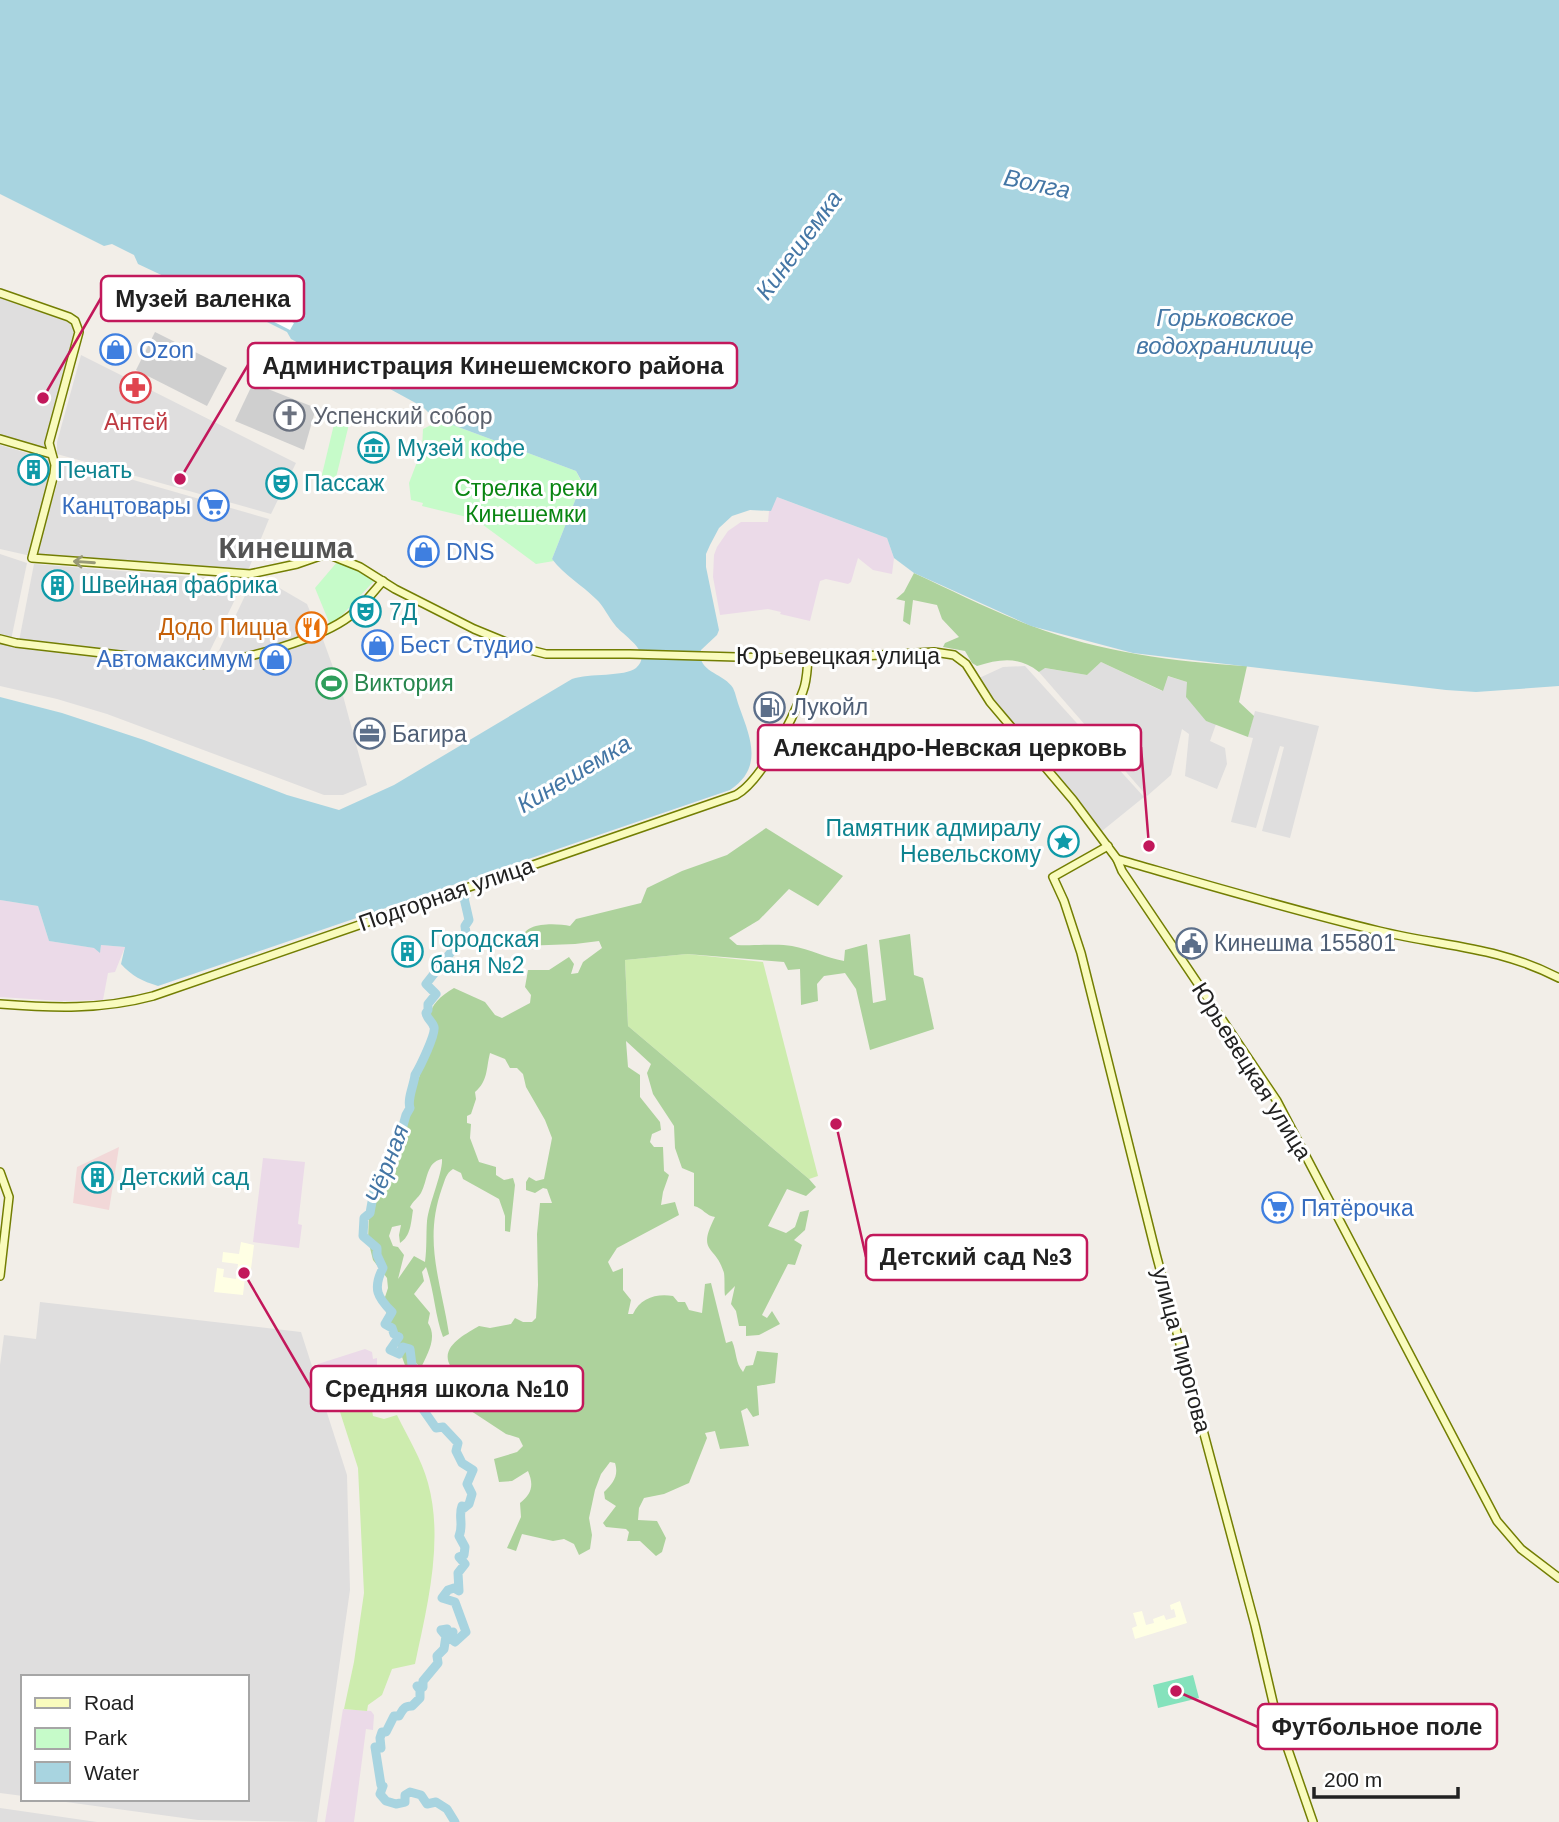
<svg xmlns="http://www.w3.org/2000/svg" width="1559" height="1822" viewBox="0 0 1559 1822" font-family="Helvetica,sans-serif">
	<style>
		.residential { fill: #dfdede }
		.commercial { fill: #f2d8d8 }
		.industrial { fill: #ebdae8 }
		.education { fill: #ffffe4 }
		.religious { fill: #cfcfcf }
		.grass { fill: #cdecae }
		.forest { fill: #add29c; fill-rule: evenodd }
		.park { fill: #c6fbc9 }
		.pitch { fill: #85e2bc }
		.water { fill: #a8d4e0 }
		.pier { fill: #fff }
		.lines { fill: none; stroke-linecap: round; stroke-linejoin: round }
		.river { stroke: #a8d4e0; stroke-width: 9 }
		.secondary-casing { stroke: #737e03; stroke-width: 10 }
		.secondary { stroke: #f9fbbd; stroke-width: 7 }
		.oneway { stroke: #989977 }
		.labels { text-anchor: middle; stroke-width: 6; stroke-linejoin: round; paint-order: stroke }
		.shop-label { font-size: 23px; fill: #366cbe; stroke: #fff; text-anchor: start }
		.worship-label { font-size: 23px; fill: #5b616d; stroke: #fff; text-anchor: start }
		.health-label { font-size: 23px; fill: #be3a42; stroke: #fff }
		.culture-label { font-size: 23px; fill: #0d838f; stroke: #fff; text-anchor: start }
		.park-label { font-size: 23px; fill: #098512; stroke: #fff }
		.food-label { font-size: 23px; fill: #c56008; stroke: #fff; text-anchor: end }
		.street-label { font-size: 23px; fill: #212121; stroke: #fff }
		.leisure-label { font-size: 23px; fill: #27864d; stroke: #fff; text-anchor: start }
		.service-label { font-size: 23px; fill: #4e5e75; stroke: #fff; text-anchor: start }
		.water-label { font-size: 24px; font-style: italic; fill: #4476a5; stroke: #fff }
		.district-label { font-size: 30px; font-weight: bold; fill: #545454; stroke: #fff }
		.leader { fill: none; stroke: #c2185b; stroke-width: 2.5 }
		.callout-dot { fill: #c2185b; stroke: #fff; stroke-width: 2.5 }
		.callout { fill: #fff; stroke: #c2185b; stroke-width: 2.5 }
		.callout-label { font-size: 24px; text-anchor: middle; font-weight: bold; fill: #212121 }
	</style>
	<rect width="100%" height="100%" fill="#f2eee8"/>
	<!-- residential -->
	<g class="residential">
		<polygon points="0,298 69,322 76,330 77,339 48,451 0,436"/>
		<polygon points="81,355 296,463 271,514 57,454 57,442"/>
		<polygon points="0,445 51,460 54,473 31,556 0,549"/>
		<polygon points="64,460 269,519 247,573 36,556"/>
		<polygon points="0,554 27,563 11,640 0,637"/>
		<polygon points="34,564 244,581 204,663 19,641"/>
		<polygon points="264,579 307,604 318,631 213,663 252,581"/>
		<polygon points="321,634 342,692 367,785 343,795 324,795 107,714 57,699 0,686 0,640 202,667"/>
		<polygon points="1101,662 1162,691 1167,676 1187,682 1206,721 1216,724 1210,741 1225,748 1227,764 1217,789 1185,776 1189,734 1182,729 1171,775 1147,796 1039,672 1044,668 1087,675"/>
		<polygon points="1025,666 1144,797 1102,831 977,679 1003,667"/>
		<polygon points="1255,711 1319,726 1290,838 1262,831 1284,747 1280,746 1256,828 1231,822 1253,738 1248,737"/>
		<polygon points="40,1302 301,1332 347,1475 350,1590 317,1822 198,1820 44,1799 247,1799 247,1677 23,1677 23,1796 0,1793 0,1365 4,1335 36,1339"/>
		<polygon points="0,1808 97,1822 0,1822"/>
	</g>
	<!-- commercial -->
	<polygon class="commercial" points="119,1147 109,1210 73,1203 77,1167"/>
	<!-- industrial -->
	<g class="industrial">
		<polygon points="777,497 887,538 894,558 892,574 873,570 858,558 851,582 848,584 826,579 820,581 810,621 780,614 781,612 768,609 720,615 713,577 714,555 717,547 728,531 741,522 768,522 769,511"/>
		<polygon points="0,900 38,906 49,941 95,948 100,952 101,945 125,947 115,972 108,973 103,1000 61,1001 0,997"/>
		<polygon points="263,1158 305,1162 298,1224 302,1225 299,1248 253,1242"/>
		<polygon points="365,1349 372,1352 373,1359 377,1358 377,1368 382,1377 380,1378 383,1385 385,1385 389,1399 384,1405 374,1409 372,1402 335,1412 318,1364"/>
		<polygon points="343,1709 371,1711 374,1715 373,1730 366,1729 354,1822 325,1822"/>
	</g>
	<!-- education -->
	<g class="education">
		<polygon points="241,1242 254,1245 250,1277 245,1277 243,1295 214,1292 217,1268 224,1269 223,1277 236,1279 238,1264 222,1262 223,1252 239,1254"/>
		<polygon points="1180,1601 1187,1623 1135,1639 1132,1628 1137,1626 1133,1613 1142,1611 1146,1625 1154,1623 1153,1619 1164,1615 1166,1620 1176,1617 1174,1609 1171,1610 1170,1605"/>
	</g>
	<!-- religious -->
	<g class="religious">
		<polygon points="155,332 227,368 207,406 136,370"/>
		<polygon points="253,383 316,408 304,450 235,421"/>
	</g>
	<!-- grass -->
	<g class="grass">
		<polygon points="687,954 763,962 818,1176 809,1179 628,1026 625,960"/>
		<path d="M371,1404L373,1416L384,1419L397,1415C408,1438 421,1458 428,1483C444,1541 427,1607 415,1664L392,1669L382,1695L368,1705L367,1711L344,1709L354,1662L364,1593L358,1468L340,1412Z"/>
	</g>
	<!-- forest -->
	<g class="forest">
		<path d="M914,573C953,591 992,611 1032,626C1100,652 1175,662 1247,666L1239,702L1254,716L1248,737L1206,721L1186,697L1187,682L1168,676L1163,691L1101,662L1087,675L1045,668L1039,672C1019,656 1000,659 977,666L972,663L965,651L943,647L945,643L959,637L942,619L937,605L913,600L910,625L903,621L905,601L896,599L904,592Z"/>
		<path d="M766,828L843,876L818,906L789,889L759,920L729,938L737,945C753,946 778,943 792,946C810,949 826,958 844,961L845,950L867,944L873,1003L886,1000L879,940L910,934L914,975L923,978L934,1029L870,1050L856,989L845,973L824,976L817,984L818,1001L801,1005L800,969L788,970L784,962L687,954L625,960L628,1026L809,1179L816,1187L806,1196L787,1189L768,1226L786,1233L795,1227L800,1212L809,1210L805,1230L794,1240L802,1245L795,1265L788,1264L762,1315L767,1318L772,1311L780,1324L759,1335L746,1336V1326H739L736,1311L731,1304L735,1286L725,1296C724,1289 725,1280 724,1273C716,1244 696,1254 715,1217C706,1216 703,1208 694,1206V1173L682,1168L675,1148L674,1126L653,1094L647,1073L651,1064L626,1041L628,1067L640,1075V1097L660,1122L661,1130L652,1134L650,1142L654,1147H663L664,1171L669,1175L663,1192L661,1205L675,1202L679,1215L617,1248L608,1262L613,1272L623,1268V1290L631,1300L628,1314H633C640,1298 657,1293 673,1296L678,1302H685L689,1310L702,1313L705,1284L711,1283L726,1343L732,1341C737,1353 735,1362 743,1372L746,1366L753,1365L757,1351L778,1353L775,1383L757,1386L759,1415L753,1417L747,1408L741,1411L749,1446L720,1449L715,1431L705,1433L707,1438L689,1483L664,1494L644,1498L639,1508L638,1520L657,1521L666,1538L662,1552L656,1556L640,1541H627L629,1532L626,1529L606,1527L603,1523L616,1506L605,1499L604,1492C613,1483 619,1476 615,1463L610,1462L601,1474L595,1490L589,1518L592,1535L590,1549L579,1555L574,1544L564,1539L553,1541L522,1534L516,1551L507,1548L521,1517L520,1503C532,1494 534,1485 528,1471L512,1481L499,1482L494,1459L517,1452L523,1446L519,1438L506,1434L468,1409L464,1396L465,1384C461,1377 455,1373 451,1367C438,1347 466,1334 479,1326L490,1328L511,1324L515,1318L523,1322H532L536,1318L538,1285L537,1234L540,1203H552L547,1189L543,1188L535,1193L526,1190V1182L529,1177L536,1181L544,1179L552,1138L545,1120L526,1087L523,1074L517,1068H510L505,1059L490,1053C486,1069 488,1081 475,1092L476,1099L471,1114L467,1116V1123L471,1124L470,1138L479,1162L496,1167V1175L504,1180L513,1178L515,1185L510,1232L505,1231V1216L499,1199L463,1179L461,1173L453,1169C446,1173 445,1180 442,1188C423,1242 441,1281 449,1334L443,1337C435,1316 434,1289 426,1267L422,1272L424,1281L414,1294L430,1313L428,1323C438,1338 427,1354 421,1368L412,1359L407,1371L383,1303L388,1288L387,1278L373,1260L368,1240L369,1215L398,1155L417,1083L434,1035C422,1014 435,999 454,988L485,1002L495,1015L502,1018L530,1003L531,995L525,987L528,970H549L569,957L574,964L571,974L578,973L583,962L602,948L599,941L575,944L522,946C517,921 555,923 570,926L576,919L641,903L647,888L682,871L727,855ZM442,1159C443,1172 429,1203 427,1221C426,1234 427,1248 425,1262L414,1256L398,1279L404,1255L398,1247L393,1246L389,1236L392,1227L401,1225L399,1235L400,1243C411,1236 411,1222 413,1210L410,1207C413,1201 418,1198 421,1193C428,1180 426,1162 442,1159Z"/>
	</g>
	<!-- park -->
	<g class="park">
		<polygon points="434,418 576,471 581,481 580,488 552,559 554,561 536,564 475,519 422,506 423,503 411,500 409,483 422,449 423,429 431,425"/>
		<polygon points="335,420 349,424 333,490 319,487"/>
		<polygon points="338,561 375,580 331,627 315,588"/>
	</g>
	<!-- pitch -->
	<polygon class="pitch" points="1193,1675 1199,1698 1158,1708 1153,1685"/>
	<!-- water -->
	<path class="water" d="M0,0H1559V686L1476,692L1446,690L1133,653L1031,626L941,585L914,573L894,558L887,538L777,497L771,511L750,510L732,516L719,528L710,545L706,554V567L719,630L717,635L701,650C696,672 724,673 733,688C736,694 737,702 740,709C751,739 763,768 730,790L158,986C142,981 132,976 121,964L125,947L101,945L100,953L94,948L49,941L38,906L0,900V697L62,713L144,740L287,795L339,810L394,785L572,679C589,673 625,677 636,668C654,652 623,636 615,625C608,617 604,606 596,599C582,585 564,575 552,559L580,488L581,480L576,471L434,418L423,407L357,371L352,372L291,339L287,332L231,304H223L138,264L134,255L112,244L104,246L0,194Z"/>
	<!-- pier -->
	<polygon class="pier" points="228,291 241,298 243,296 294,323 290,330 237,303 235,306 231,304 232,300 226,297"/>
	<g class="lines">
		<!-- river -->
		<path class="river" d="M455,1822L447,1809L436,1802L427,1804L421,1795L410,1792L405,1795V1802L396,1804L386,1801L380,1794L383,1786L381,1785L375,1747L381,1748L380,1738L382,1732H386L394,1716H399C403,1710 403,1706 412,1706L420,1698V1690L417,1686L423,1687V1681L438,1663L437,1656L444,1649L446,1636L441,1630L447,1629L448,1634L453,1632L451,1639L455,1642L466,1632L455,1602L442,1598L448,1590L454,1588L459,1591L458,1573L465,1564L459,1557L464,1555L465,1547L459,1536C464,1525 458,1516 462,1506L464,1508L469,1504L472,1494L467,1484L473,1470L462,1463L456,1451L458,1443L443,1427L436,1428L422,1408L416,1405V1400L420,1398L417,1388L420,1375L412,1365L410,1349L403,1347L399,1354L390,1350L399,1337L394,1334L392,1328L385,1324L392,1312C378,1298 372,1289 383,1268L377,1255V1248L363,1236L364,1218L370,1213L375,1185L397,1147L406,1115L410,1108C407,1099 414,1085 415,1075C420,1067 436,1034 434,1027C432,1021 427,1019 426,1013L428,1010V1004L436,994L426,984L466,933L465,926L469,920L464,898L466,895L465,892"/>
		<defs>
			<g id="secondary">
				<polyline points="0,293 69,317 75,321 79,332 49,443 55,465 54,474 32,558 250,574 297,564 323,555 330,555 360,567 395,589 474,629 518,647 546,654 630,654 808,659 934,652 954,655 966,664 990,702 1073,800 1117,859 1122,871 1277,1101 1497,1521 1521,1549 1559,1578"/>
				<polyline points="0,439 51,454"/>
				<path d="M0,639L16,643L206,665C245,659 319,640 350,616C362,607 373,592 383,581"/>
				<polyline points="1108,846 1053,877 1064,901 1081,953 1156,1254 1255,1625 1276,1715 1313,1822"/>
				<path d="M1117,859C1204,884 1291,910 1379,931C1445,947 1497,946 1559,978"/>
				<path d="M0,1004C53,1008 101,1010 153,996L736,795C761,781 793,719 803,691C807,681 807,670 808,659"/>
				<polyline points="0,1172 9,1197 0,1276"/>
			</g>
		</defs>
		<!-- secondary casing -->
		<use href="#secondary" class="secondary-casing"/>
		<!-- secondary -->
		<use href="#secondary" class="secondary"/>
	</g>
	<!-- one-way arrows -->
	<defs><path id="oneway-shaft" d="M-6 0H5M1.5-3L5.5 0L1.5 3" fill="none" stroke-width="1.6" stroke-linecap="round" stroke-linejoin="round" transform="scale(1.75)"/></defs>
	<use class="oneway" href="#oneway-shaft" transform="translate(84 562) rotate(-176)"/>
	<!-- icons -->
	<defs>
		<symbol id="shop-ring" viewBox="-11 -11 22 22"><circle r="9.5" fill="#fff" stroke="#3f7fe0" stroke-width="1.5"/><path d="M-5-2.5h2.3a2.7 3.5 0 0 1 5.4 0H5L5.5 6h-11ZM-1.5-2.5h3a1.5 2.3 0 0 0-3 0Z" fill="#3f7fe0"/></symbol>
		<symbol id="pharmacy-ring" viewBox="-11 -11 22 22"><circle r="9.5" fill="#fff" stroke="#e0444e" stroke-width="1.5"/><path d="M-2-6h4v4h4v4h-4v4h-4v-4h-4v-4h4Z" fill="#e0444e"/></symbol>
		<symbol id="church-ring" viewBox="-11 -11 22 22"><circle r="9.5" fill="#fff" stroke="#6b7280" stroke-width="1.5"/><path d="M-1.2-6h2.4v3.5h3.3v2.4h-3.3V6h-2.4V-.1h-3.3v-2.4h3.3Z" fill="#6b7280"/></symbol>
		<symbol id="museum-ring" viewBox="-11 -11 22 22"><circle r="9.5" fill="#fff" stroke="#0f9aa8" stroke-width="1.5"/><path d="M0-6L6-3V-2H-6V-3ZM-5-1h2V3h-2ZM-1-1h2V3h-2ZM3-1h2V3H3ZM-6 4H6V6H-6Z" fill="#0f9aa8"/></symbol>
		<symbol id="building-ring" viewBox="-11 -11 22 22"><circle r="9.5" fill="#fff" stroke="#0f9aa8" stroke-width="1.5"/><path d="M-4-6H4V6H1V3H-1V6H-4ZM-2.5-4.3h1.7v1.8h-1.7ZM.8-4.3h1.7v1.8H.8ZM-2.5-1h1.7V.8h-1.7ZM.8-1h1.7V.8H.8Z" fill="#0f9aa8"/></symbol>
		<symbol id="theatre-ring" viewBox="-11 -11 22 22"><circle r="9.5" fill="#fff" stroke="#0f9aa8" stroke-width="1.5"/><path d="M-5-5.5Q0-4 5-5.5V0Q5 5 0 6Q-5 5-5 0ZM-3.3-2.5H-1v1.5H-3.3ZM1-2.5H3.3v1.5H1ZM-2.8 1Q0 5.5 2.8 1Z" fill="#0f9aa8"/></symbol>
		<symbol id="supermarket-ring" viewBox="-11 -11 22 22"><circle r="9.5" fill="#fff" stroke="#3f7fe0" stroke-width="1.5"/><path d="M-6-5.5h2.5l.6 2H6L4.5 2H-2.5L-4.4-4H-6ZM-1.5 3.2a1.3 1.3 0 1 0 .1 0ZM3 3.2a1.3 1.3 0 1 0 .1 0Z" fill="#3f7fe0"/></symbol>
		<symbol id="restaurant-ring" viewBox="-11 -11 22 22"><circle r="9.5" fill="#fff" stroke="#e8710a" stroke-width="1.5"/><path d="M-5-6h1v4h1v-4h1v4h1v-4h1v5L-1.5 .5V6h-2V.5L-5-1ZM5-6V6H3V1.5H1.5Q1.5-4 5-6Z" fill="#e8710a"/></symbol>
		<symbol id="stadium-ring" viewBox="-11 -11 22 22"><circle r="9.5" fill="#fff" stroke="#2e9e5b" stroke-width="1.5"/><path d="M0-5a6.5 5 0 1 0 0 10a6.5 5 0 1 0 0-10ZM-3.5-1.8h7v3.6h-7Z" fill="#2e9e5b"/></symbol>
		<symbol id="fuel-ring" viewBox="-11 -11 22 22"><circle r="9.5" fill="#fff" stroke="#5c6f8a" stroke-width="1.5"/><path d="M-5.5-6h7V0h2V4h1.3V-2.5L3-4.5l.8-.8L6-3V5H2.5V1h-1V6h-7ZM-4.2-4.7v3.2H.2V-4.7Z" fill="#5c6f8a"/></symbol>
		<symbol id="office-ring" viewBox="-11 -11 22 22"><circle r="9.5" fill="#fff" stroke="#5c6f8a" stroke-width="1.5"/><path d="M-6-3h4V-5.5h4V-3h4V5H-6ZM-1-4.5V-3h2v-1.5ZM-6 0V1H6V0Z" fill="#5c6f8a"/></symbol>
		<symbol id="sight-ring" viewBox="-11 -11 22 22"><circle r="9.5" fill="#fff" stroke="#0f9aa8" stroke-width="1.5"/><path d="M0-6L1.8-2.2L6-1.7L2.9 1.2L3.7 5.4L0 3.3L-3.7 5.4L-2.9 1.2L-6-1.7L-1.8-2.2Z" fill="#0f9aa8"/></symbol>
		<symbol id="civic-ring" viewBox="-11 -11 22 22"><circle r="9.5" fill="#fff" stroke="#5c6f8a" stroke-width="1.5"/><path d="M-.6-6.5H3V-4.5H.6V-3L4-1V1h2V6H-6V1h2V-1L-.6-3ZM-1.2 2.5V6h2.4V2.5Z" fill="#5c6f8a"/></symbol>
	</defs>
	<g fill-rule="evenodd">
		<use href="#shop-ring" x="98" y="332" width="35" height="35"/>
		<use href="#pharmacy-ring" x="118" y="370" width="35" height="35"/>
		<use href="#church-ring" x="272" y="398" width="35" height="35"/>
		<use href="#museum-ring" x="356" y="430" width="35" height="35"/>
		<use href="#building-ring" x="16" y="452" width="35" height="35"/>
		<use href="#theatre-ring" x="264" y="466" width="35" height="35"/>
		<use href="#supermarket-ring" x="196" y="488" width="35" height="35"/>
		<use href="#shop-ring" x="406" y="534" width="35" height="35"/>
		<use href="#building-ring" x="40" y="568" width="35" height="35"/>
		<use href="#theatre-ring" x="348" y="594" width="35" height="35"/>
		<use href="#restaurant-ring" x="294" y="610" width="35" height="35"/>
		<use href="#shop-ring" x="360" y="628" width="35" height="35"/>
		<use href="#shop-ring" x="258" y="642" width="35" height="35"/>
		<use href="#stadium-ring" x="314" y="666" width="35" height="35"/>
		<use href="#fuel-ring" x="752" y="690" width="35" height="35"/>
		<use href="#office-ring" x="352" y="716" width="35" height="35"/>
		<use href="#sight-ring" x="1046" y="824" width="35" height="35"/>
		<use href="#civic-ring" x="1174" y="926" width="35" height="35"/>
		<use href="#building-ring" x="390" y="934" width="35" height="35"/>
		<use href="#building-ring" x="80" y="1160" width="35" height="35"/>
		<use href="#supermarket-ring" x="1260" y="1190" width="35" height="35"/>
	</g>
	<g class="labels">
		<!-- shop labels -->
		<g class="shop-label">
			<text x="139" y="358">Ozon</text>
			<text x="191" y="514" text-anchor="end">Канцтовары</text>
			<text x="446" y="560">DNS</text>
			<text x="400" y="653">Бест Студио</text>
			<text x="253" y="667" text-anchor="end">Автомаксимум</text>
			<text x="1301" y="1216">Пятёрочка</text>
		</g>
		<!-- worship labels -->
		<g class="worship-label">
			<text x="313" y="424">Успенский собор</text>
		</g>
		<!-- health labels -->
		<g class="health-label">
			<text x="136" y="430">Антей</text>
		</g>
		<!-- culture labels -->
		<g class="culture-label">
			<text x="397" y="456">Музей кофе</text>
			<text x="57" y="478">Печать</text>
			<text x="304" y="491">Пассаж</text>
			<text x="81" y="593">Швейная фабрика</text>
			<text x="389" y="620">7Д</text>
			<text x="1041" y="836" text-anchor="end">Памятник адмиралу<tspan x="1041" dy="26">Невельскому</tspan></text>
			<text x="430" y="947">Городская<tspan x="430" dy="26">баня №2</tspan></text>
			<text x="120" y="1185">Детский сад</text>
		</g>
		<!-- park labels -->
		<g class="park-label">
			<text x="526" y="496">Стрелка реки<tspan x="526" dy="26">Кинешемки</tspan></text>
		</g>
		<!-- food labels -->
		<g class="food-label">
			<text x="288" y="635">Додо Пицца</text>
		</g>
		<!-- street labels -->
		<g class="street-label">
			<text x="838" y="664">Юрьевецкая улица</text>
			<text transform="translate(446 894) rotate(-19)" y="8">Подгорная улица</text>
			<text transform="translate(1252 1071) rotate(58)" y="8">Юрьевецкая улица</text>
			<text transform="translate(1182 1350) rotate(75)" y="8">улица Пирогова</text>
		</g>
		<!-- leisure labels -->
		<g class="leisure-label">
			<text x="354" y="691">Виктория</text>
		</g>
		<!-- service labels -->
		<g class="service-label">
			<text x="792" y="715">Лукойл</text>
			<text x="392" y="742">Багира</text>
			<text x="1214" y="951">Кинешма 155801</text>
		</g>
		<!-- water labels -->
		<g class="water-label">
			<text transform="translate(1037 184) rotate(12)" y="8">Волга</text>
			<text transform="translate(799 245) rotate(-54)" y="8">Кинешемка</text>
			<text x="1225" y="326">Горьковское<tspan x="1225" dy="28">водохранилище</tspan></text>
			<text transform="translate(574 774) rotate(-31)" y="8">Кинешемка</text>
			<text transform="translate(387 1164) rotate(-69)" y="8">Чёрная</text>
		</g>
		<!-- district labels -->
		<g class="district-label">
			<text x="286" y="558">Кинешма</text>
		</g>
	</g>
	<!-- callouts -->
	<path class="leader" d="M43 398L101 298M180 479L248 365M1149 846L1141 747M836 1124L866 1257M244 1273L311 1388M1176 1691L1258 1727"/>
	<g class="callout-dot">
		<circle cx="43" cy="398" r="7"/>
		<circle cx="180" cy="479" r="7"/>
		<circle cx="1149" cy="846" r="7"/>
		<circle cx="836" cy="1124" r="7"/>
		<circle cx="244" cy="1273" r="7"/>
		<circle cx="1176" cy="1691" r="7"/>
	</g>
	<g class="callout">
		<rect x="101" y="276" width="203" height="45" rx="7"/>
		<rect x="248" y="343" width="489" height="45" rx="7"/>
		<rect x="758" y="725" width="383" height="45" rx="7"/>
		<rect x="866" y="1235" width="221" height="45" rx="7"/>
		<rect x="311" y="1366" width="272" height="45" rx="7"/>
		<rect x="1258" y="1704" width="239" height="45" rx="7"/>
	</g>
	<g class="callout-label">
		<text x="203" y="307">Музей валенка</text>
		<text x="493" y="374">Администрация Кинешемского района</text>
		<text x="950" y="756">Александро-Невская церковь</text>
		<text x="976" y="1265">Детский сад №3</text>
		<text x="447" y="1397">Средняя школа №10</text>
		<text x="1377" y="1735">Футбольное поле</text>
	</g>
	<!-- legend -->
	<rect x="21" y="1675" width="228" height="126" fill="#ffffff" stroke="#a6a6a6" stroke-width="2"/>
	<rect x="35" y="1698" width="35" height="10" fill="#f9fbbd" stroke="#a6a6a6" stroke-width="2"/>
	<text x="84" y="1710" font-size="21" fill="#212121">Road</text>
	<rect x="35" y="1728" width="35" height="21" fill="#c6fbc9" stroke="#a6a6a6" stroke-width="2"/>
	<text x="84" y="1745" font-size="21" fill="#212121">Park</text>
	<rect x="35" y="1762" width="35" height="21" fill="#a8d4e0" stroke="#a6a6a6" stroke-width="2"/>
	<text x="84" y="1780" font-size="21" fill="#212121">Water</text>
	<!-- scale -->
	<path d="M1314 1787v10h144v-10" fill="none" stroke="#212121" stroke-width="3.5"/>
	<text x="1324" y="1787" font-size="21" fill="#212121" stroke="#ffffff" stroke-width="5" paint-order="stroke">200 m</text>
</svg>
